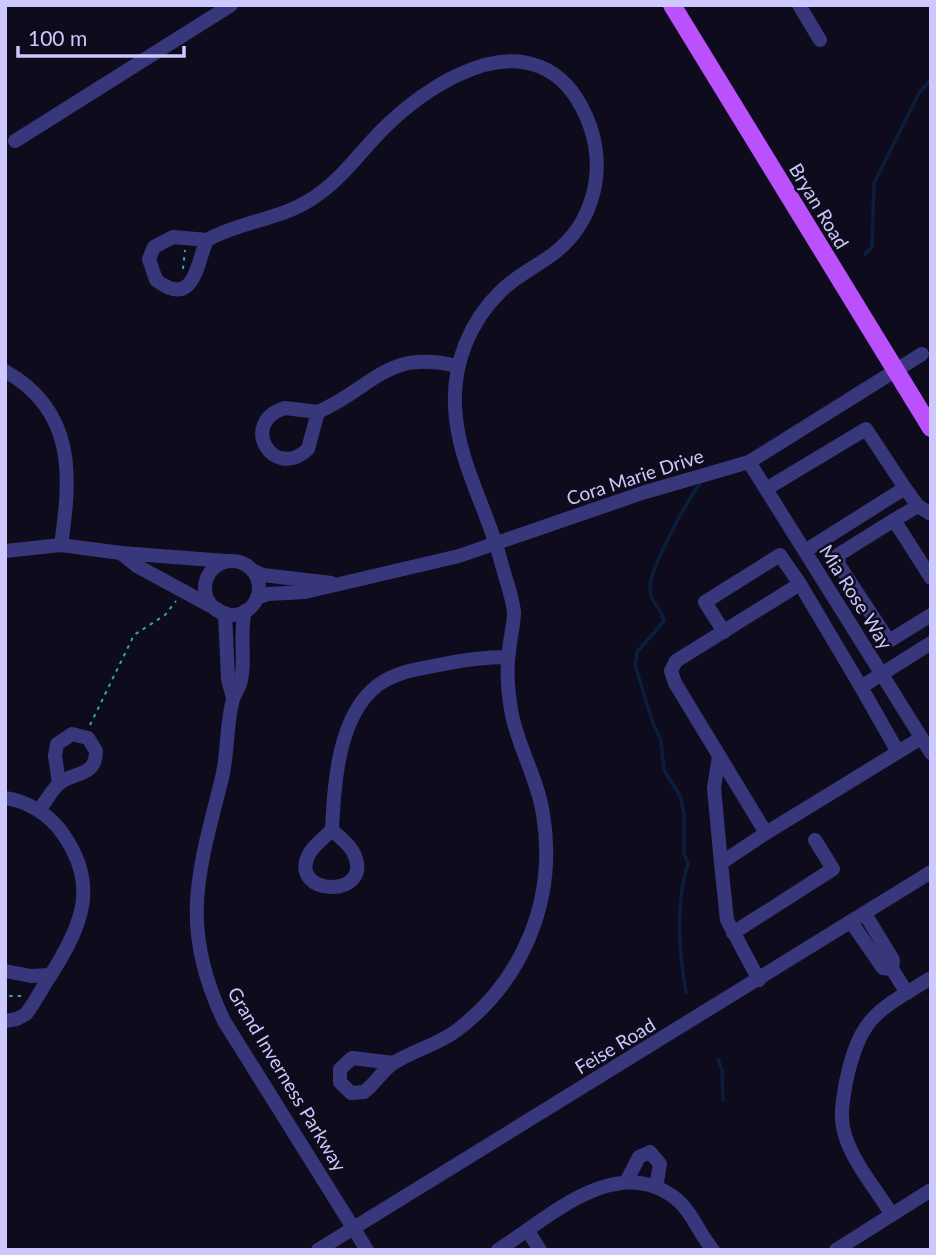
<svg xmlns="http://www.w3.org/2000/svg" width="936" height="1255" viewBox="0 0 936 1255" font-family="Lato,sans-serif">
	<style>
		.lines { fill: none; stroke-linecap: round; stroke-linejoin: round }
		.stream { stroke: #0b1e3c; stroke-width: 3.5 }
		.path { stroke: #2eaca3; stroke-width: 2; stroke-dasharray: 3.5 5; stroke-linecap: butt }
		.minor { stroke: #39377b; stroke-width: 14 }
		.major { stroke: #bb50fd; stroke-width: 18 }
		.labels { text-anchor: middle; stroke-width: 5; stroke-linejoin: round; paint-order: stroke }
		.street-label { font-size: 19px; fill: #cdc8fe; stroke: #0e0c1c }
	</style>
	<rect width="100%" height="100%" fill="#0e0c1c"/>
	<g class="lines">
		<!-- stream -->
		<g class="stream">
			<polyline points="865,254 872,247 874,183 919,93 931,79"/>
			<path d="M686,993C679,952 675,903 688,864L684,853V813L680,796L664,770L661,741L653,723L635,665L637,652L664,621C662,607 650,605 650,587C649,571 688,498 700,484"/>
			<polyline points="718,1060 722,1070 723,1100"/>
		</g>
		<!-- path -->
		<g class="path">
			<polyline points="183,269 185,250"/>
			<polyline points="90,725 134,635 165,615 176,601"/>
			<polyline points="5,990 7,996 24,996"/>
		</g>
		<!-- minor -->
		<g class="minor">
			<polyline points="799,5 820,40"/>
			<polyline points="15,141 231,5"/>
			<path d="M173,237L207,240C197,261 195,310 156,280L149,259L154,247Z"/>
			<path d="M207,240C239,222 278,220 310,200C341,181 359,153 384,128C422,91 493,41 547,70C568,81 582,104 590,126C606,172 593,224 553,254C536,267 516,276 501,291C470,321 453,363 455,406C457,460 486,506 500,558C504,575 512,594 514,612C514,624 510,639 509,651C506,672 508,694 512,715C519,749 538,780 543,814C557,898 524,980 456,1031C437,1045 412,1051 392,1064C381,1072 375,1084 364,1092L351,1093L340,1082V1069L352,1058L394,1063"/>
			<path d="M5,371C76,411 71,476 61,545"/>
			<path d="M285,408L318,412L308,449C273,482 238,422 285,408Z"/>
			<path d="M318,412C376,386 386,349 457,366"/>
			<polyline points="749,462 931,753"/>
			<polyline points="905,488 918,506 931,514"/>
			<polyline points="766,489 866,429 905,488 805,551"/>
			<polyline points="918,506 894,520 931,578"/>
			<polyline points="894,520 838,555 839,565 889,641 931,615"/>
			<polyline points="5,551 61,545 121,553"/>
			<circle cx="232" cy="588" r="27"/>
			<polyline points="252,570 263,575 331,583"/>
			<polyline points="257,598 268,594 305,592 459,556 642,493 749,462 922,354"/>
			<polyline points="220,611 137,566 121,553 226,561"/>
			<path d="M245,611C239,634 246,659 241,680C240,687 235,693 233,699C226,725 228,753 222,778C198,873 179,927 224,1021L367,1250"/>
			<polyline points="225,613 228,679 233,698"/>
			<polyline points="724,632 705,602 780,555 800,584"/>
			<polyline points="861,687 898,752"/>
			<polyline points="921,738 766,833 675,683 671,671 676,661 800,584 861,687 931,643"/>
			<polyline points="719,756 714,788 721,863 766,833"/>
			<path d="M5,798C28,801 50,815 63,834C99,885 82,925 52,973C43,986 36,1001 26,1014L17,1019L5,1021"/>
			<path d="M39,810C46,802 52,789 60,783C75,771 96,777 96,751L88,738L72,734L57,744L55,756L59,783"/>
			<path d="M332,830C334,784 338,715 378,685C396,672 417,669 439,665C462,660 484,657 508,657"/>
			<path d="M332,830C339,837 350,844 354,854C375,899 287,897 309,854C314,845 325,837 332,830Z"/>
			<polyline points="721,863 727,920 759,980"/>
			<polyline points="865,914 893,960 892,969 907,993"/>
			<polyline points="851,922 883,968 892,969"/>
			<polyline points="733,933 833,869 815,840"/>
			<polyline points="5,971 31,976 51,975"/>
			<polyline points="626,1182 639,1157 650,1152 660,1164 656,1187"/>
			<path d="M892,1215C877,1190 853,1163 845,1135C839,1117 843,1100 846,1082C860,1016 877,1011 931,978"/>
			<polyline points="528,1231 540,1250"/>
			<polyline points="318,1250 931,872"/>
			<path d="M498,1250C547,1219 616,1152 675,1198C692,1211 699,1234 713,1250"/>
			<polyline points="836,1250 931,1190"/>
		</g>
		<!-- major -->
		<polyline class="major" points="672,5 931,428"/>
	</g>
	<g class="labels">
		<!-- street labels -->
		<g class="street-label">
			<text transform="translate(819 206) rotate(59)" y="7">Bryan Road</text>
			<text transform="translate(635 477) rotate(-18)" y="7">Cora Marie Drive</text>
			<text transform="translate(856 597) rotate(58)" y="7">Mia Rose Way</text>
			<text transform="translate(615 1046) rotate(-31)" y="7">Feise Road</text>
			<text transform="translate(287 1079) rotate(59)" y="7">Grand Inverness Parkway</text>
		</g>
	</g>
	<!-- border -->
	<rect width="936" height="1255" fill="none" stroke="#cdc8fe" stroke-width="14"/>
	<!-- scale -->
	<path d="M18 46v10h166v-10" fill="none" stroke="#cdc8fe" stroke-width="3.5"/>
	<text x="28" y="46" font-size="21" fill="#cdc8fe" stroke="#0e0c1c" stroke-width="5" paint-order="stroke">100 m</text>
</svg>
